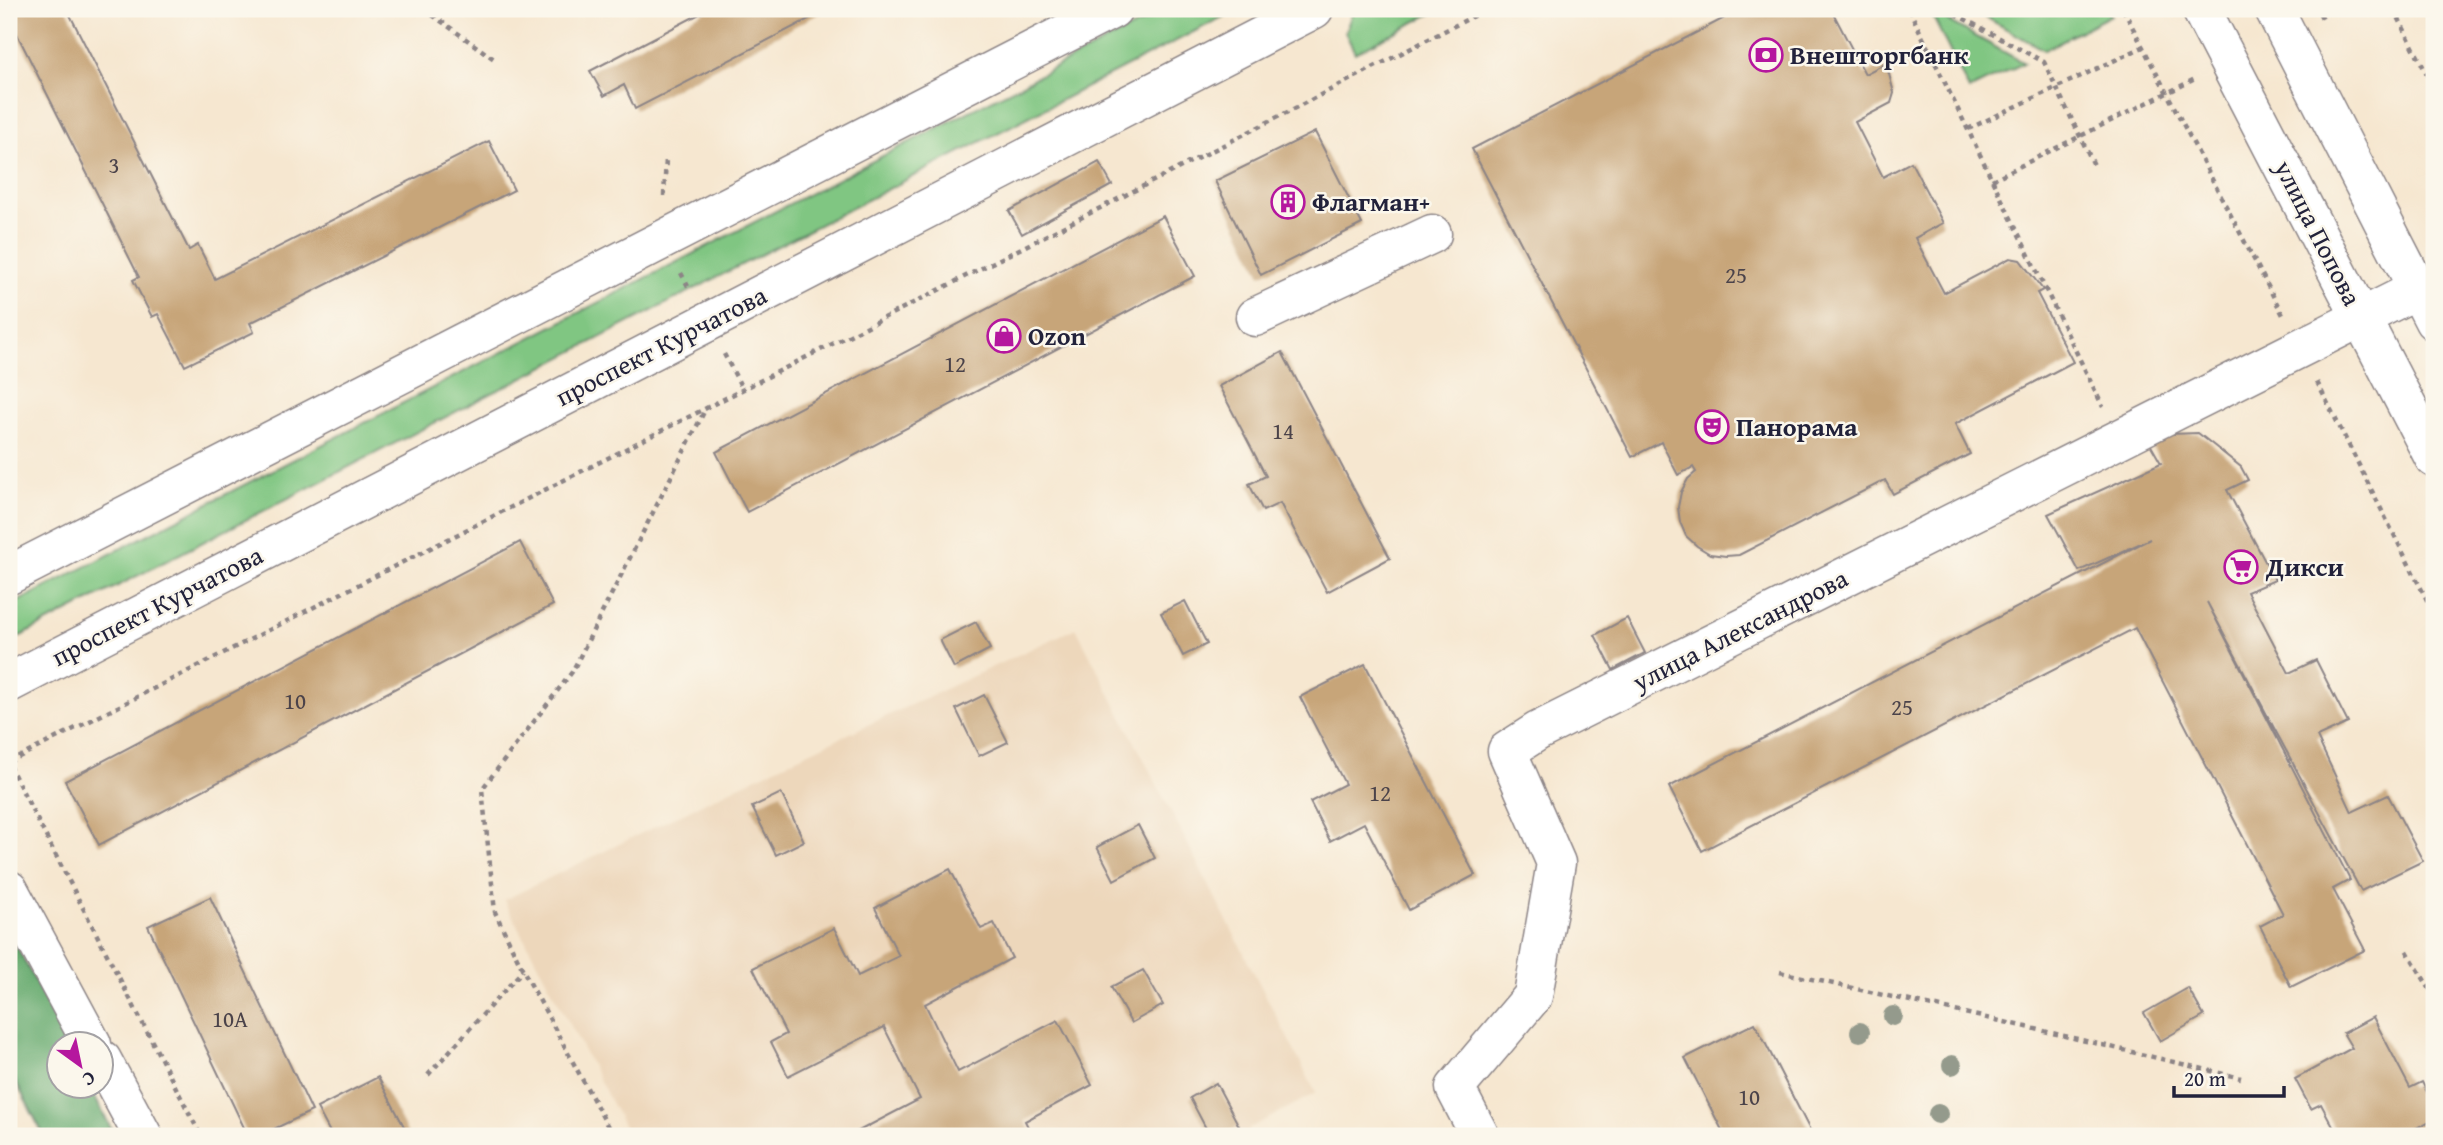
<svg xmlns="http://www.w3.org/2000/svg" width="2443" height="1145" viewBox="0 0 2443 1145" font-family="'Gentium Book Plus',serif">
	<style>
		.built { fill: #edd7bb }
		.green { fill: #80c682; stroke: #51745e; stroke-width: 2 }
		.forest { fill: #68ab70; stroke: #456656; stroke-width: 2 }
		.building { fill: #c7a579 }
		.lines { fill: none; stroke-linecap: round; stroke-linejoin: round }
		.minor-casing { stroke: #8c8486; stroke-width: 41 }
		.major-casing { stroke: #8c8486; stroke-width: 41 }
		.path { stroke: #8c8486; stroke-width: 4.5; stroke-dasharray: 5 5; stroke-linecap: butt }
		.minor { stroke: #fff; stroke-width: 38 }
		.major { stroke: #fff; stroke-width: 38 }
		.tree { fill: #949a8c }
		.labels { text-anchor: middle; stroke-width: 5; stroke-linejoin: round; paint-order: stroke }
		.number-label { font-size: 23px; fill: #4b434a }
		.poi-label { font-size: 26px; font-weight: bold; fill: #22223b; stroke: #fbf7ec; text-anchor: start }
		.street-label { font-size: 26px; fill: #22223b; stroke: #fbf7ec }
	</style>
	<rect width="100%" height="100%" fill="#fbf7ec"/>
	<filter id="ink" filterUnits="userSpaceOnUse"><feTurbulence type="fractalNoise" baseFrequency=".0143" numOctaves="2"/><feDisplacementMap in="SourceGraphic" scale="14" xChannelSelector="R" yChannelSelector="G"/><feConvolveMatrix kernelMatrix="1 2 1 2 8 2 1 2 1" color-interpolation-filters="sRGB"/></filter>
	<filter id="wash" filterUnits="userSpaceOnUse"><feTurbulence type="fractalNoise" baseFrequency=".00686" numOctaves="4" result="noise"/><feDisplacementMap in="SourceGraphic" scale="28" xChannelSelector="R" yChannelSelector="G"/><feGaussianBlur stdDeviation="1.57" result="paint"/><feColorMatrix in="noise" values="0 0 0 0 0 0 0 0 0 0 0 0 0 0 0 0 0 1.4 0 .05"/><feComposite in="paint" operator="in"/></filter>
	<g filter="url(#wash)">
		<rect width="100%" height="100%" fill="#f6e7d0"/>
		<!-- built -->
		<polygon class="built" points="1076,628 1316,1093 1248,1129 1252,1136 629,1136 504,900 790,761"/>
		<!-- green -->
		<g class="green">
			<polygon points="1168,9 1238,9 9,642 9,606"/>
			<polygon points="1354,9 1440,9 1355,53 1345,32"/>
			<polygon points="1971,9 2108,9 2111,15 2044,50"/>
			<polygon points="1930,11 2024,63 1969,90"/>
		</g>
		<!-- forest -->
		<polygon class="forest" points="9,931 67,1043 60,1044 60,1086 89,1086 115,1136 44,1136 9,1069"/>
		<g id="blocks">
			<!-- building -->
			<g class="building">
				<polygon points="9,9 67,9 189,250 198,245 215,279 489,141 514,190 250,323 254,332 185,366 158,314 152,317 133,280 139,277 9,18"/>
				<polygon points="709,9 828,9 635,109 624,85 604,96 590,71"/>
				<polygon points="1737,9 1831,9 1865,74 1886,63 1894,93 1891,103 1855,122 1883,177 1911,162 1943,223 1915,238 1944,293 2010,258 2020,260 2043,290 2037,293 2073,362 1955,424 1970,454 1893,494 1885,480 1739,555 1726,556 1710,554 1697,546 1686,536 1680,522 1678,507 1681,492 1688,479 1696,472 1693,467 1678,475 1661,442 1632,457 1472,149 1738,11"/>
				<polygon points="1315,132 1362,224 1261,275 1215,181"/>
				<polygon points="1099,162 1112,185 1022,234 1009,211"/>
				<polygon points="1163,216 1195,276 747,512 716,452"/>
				<polygon points="1282,352 1390,558 1327,592 1280,503 1263,511 1249,484 1266,476 1219,386"/>
				<polygon points="2198,433 2241,467 2248,480 2227,490 2275,580 2247,592 2289,673 2316,660 2348,723 2317,737 2352,812 2388,795 2423,861 2361,891 2207,602 2350,880 2333,889 2365,950 2291,987 2260,926 2283,914 2135,628 1702,851 1669,787 2150,539 2079,571 2048,514 2161,463 2145,435"/>
				<polygon points="520,542 553,605 99,845 65,781"/>
				<polygon points="1185,601 1207,644 1183,656 1161,613"/>
				<polygon points="1627,618 1645,653 1613,670 1595,635"/>
				<polygon points="976,622 990,649 954,668 940,640"/>
				<polygon points="1365,664 1475,875 1409,910 1364,823 1330,841 1310,802 1345,784 1300,697"/>
				<polygon points="984,695 1008,742 979,756 956,709"/>
				<polygon points="781,793 804,841 776,855 752,807"/>
				<polygon points="1138,825 1155,858 1114,880 1097,847"/>
				<polygon points="950,869 981,929 994,923 1012,958 925,1004 958,1072 1058,1020 1092,1085 1025,1121 1032,1135 1029,1136 991,1136 989,1131 977,1136 849,1136 920,1099 884,1027 788,1076 771,1042 786,1034 753,968 834,928 858,976 899,956 875,908"/>
				<polygon points="210,897 312,1111 259,1136 248,1136 148,926"/>
				<polygon points="1143,970 1163,1005 1131,1023 1111,987"/>
				<polygon points="2188,988 2204,1016 2160,1041 2144,1013"/>
				<polygon points="2373,1017 2410,1088 2422,1082 2434,1106 2434,1119 2401,1136 2338,1136 2321,1104 2311,1109 2295,1079 2352,1048 2343,1033"/>
				<polygon points="1755,1023 1813,1136 1725,1136 1685,1058"/>
				<polygon points="378,1077 409,1136 332,1136 317,1108"/>
				<polygon points="1216,1083 1239,1126 1220,1136 1210,1136 1190,1098"/>
			</g>
		</g>
	</g>
	<g filter="url(#ink)">
		<use href="#blocks" fill-opacity="0" stroke="#8c8486" stroke-width="2"/>
		<g class="lines">
			<defs>
				<g id="minor">
					<polyline points="1255,317 1432,234"/>
					<polyline points="9,575 1113,9"/>
					<polyline points="9,683 1314,9"/>
					<polyline points="9,890 92,1044"/>
					<polyline points="102,1060 143,1136"/>
					<polyline points="1480,1136 1455,1088 1533,996 1556,863 1507,751 1538,731 2418,289"/>
				</g>
				<g id="major">
					<polyline points="2201,9 2434,458"/>
					<polyline points="2274,9 2434,321"/>
				</g>
			</defs>
			<!-- minor casing -->
			<use href="#minor" class="minor-casing"/>
			<!-- major casing -->
			<use href="#major" class="major-casing"/>
			<!-- path -->
			<g class="path">
				<polyline points="424,9 494,59"/>
				<polyline points="1909,9 2103,407"/>
				<polyline points="1946,9 2044,62 2094,165"/>
				<polyline points="2123,9 2283,315"/>
				<polyline points="2394,9 2434,88"/>
				<polyline points="2319,17 2335,9"/>
				<polyline points="1968,129 2143,47"/>
				<polyline points="1992,180 2195,79"/>
				<polyline points="664,196 666,158"/>
				<polyline points="681,273 690,290"/>
				<polyline points="724,354 743,390"/>
				<polyline points="2317,382 2434,614"/>
				<polyline points="9,762 1177,169 1487,9"/>
				<polyline points="9,765 201,1136"/>
				<polyline points="2407,951 2434,996"/>
				<polyline points="1780,972 2027,1027 2241,1078"/>
				<polyline points="428,1075 523,970"/>
				<polyline points="613,1136 523,970 495,912 482,789 572,672 705,410"/>
			</g>
			<!-- minor -->
			<use href="#minor" class="minor"/>
			<!-- major -->
			<use href="#major" class="major"/>
		</g>
		<!-- trees -->
		<g class="tree">
			<circle cx="1893" cy="1016" r="10"/>
			<circle cx="1860" cy="1032" r="10"/>
			<circle cx="1952" cy="1065" r="10"/>
			<circle cx="1938" cy="1114" r="10"/>
		</g>
	</g>
	<!-- icons -->
	<defs>
		<symbol id="bank-ring" viewBox="-11 -11 22 22"><circle r="9.5" fill="#fbf7ec" stroke="#b5179e" stroke-width="1.5"/><path d="M-6-4H6V4H-6ZM0-2.3a2.3 2.3 0 1 0 0 4.6a2.3 2.3 0 1 0 0-4.6Z" fill="#b5179e"/></symbol>
		<symbol id="building-ring" viewBox="-11 -11 22 22"><circle r="9.5" fill="#fbf7ec" stroke="#b5179e" stroke-width="1.5"/><path d="M-4-6H4V6H1V3H-1V6H-4ZM-2.5-4.3h1.7v1.8h-1.7ZM.8-4.3h1.7v1.8H.8ZM-2.5-1h1.7V.8h-1.7ZM.8-1h1.7V.8H.8Z" fill="#b5179e"/></symbol>
		<symbol id="shop-ring" viewBox="-11 -11 22 22"><circle r="9.5" fill="#fbf7ec" stroke="#b5179e" stroke-width="1.5"/><path d="M-5-2.5h2.3a2.7 3.5 0 0 1 5.4 0H5L5.5 6h-11ZM-1.5-2.5h3a1.5 2.3 0 0 0-3 0Z" fill="#b5179e"/></symbol>
		<symbol id="theatre-ring" viewBox="-11 -11 22 22"><circle r="9.5" fill="#fbf7ec" stroke="#b5179e" stroke-width="1.5"/><path d="M-5-5.5Q0-4 5-5.5V0Q5 5 0 6Q-5 5-5 0ZM-3.3-2.5H-1v1.5H-3.3ZM1-2.5H3.3v1.5H1ZM-2.8 1Q0 5.5 2.8 1Z" fill="#b5179e"/></symbol>
		<symbol id="supermarket-ring" viewBox="-11 -11 22 22"><circle r="9.5" fill="#fbf7ec" stroke="#b5179e" stroke-width="1.5"/><path d="M-6-5.5h2.5l.6 2H6L4.5 2H-2.5L-4.4-4H-6ZM-1.5 3.2a1.3 1.3 0 1 0 .1 0ZM3 3.2a1.3 1.3 0 1 0 .1 0Z" fill="#b5179e"/></symbol>
	</defs>
	<g fill-rule="evenodd">
		<use href="#bank-ring" x="1747" y="36" width="38" height="38"/>
		<use href="#building-ring" x="1269" y="183" width="38" height="38"/>
		<use href="#shop-ring" x="985" y="317" width="38" height="38"/>
		<use href="#theatre-ring" x="1693" y="408" width="38" height="38"/>
		<use href="#supermarket-ring" x="2222" y="548" width="38" height="38"/>
	</g>
	<g class="labels">
		<!-- number labels -->
		<g class="number-label">
			<text x="114" y="173">3</text>
			<text x="1736" y="283">25</text>
			<text x="955" y="372">12</text>
			<text x="1283" y="439">14</text>
			<text x="295" y="709">10</text>
			<text x="1902" y="715">25</text>
			<text x="1380" y="801">12</text>
			<text x="230" y="1027">10А</text>
			<text x="1749" y="1105">10</text>
		</g>
		<!-- poi labels -->
		<g class="poi-label">
			<text x="1790" y="64">Внешторгбанк</text>
			<text x="1312" y="211">Флагман+</text>
			<text x="1028" y="345">Ozon</text>
			<text x="1736" y="436">Панорама</text>
			<text x="2266" y="576">Дикси</text>
		</g>
		<!-- street labels -->
		<g class="street-label">
			<text transform="translate(2318 233) rotate(63)" y="9">улица Попова</text>
			<text transform="translate(661 346) rotate(-27)" y="9">проспект Курчатова</text>
			<text transform="translate(157 606) rotate(-27)" y="9">проспект Курчатова</text>
			<text transform="translate(1740 630) rotate(-27)" y="9">улица Александрова</text>
		</g>
	</g>
	<!-- margin -->
	<rect width="2443" height="1145" fill="none" stroke="#fbf7ec" stroke-width="35"/>
	<!-- north arrow -->
	<g transform="translate(80 1065) rotate(147)"><circle r="33" fill="#fbf7ec" stroke="#a4a2a5" stroke-width="2"/>
	<path d="M0-5L12 26L0 18L-12 26Z" fill="#b5179e"/>
	<text y="-10" font-size="19" font-weight="bold" text-anchor="middle" fill="#22223b">С</text>
	</g>
	<!-- scale -->
	<path d="M2174 1086v10h110v-10" fill="none" stroke="#22223b" stroke-width="3.5"/>
	<text x="2184" y="1086" font-size="21" fill="#22223b" stroke="#fbf7ec" stroke-width="5" paint-order="stroke">20 m</text>
</svg>
